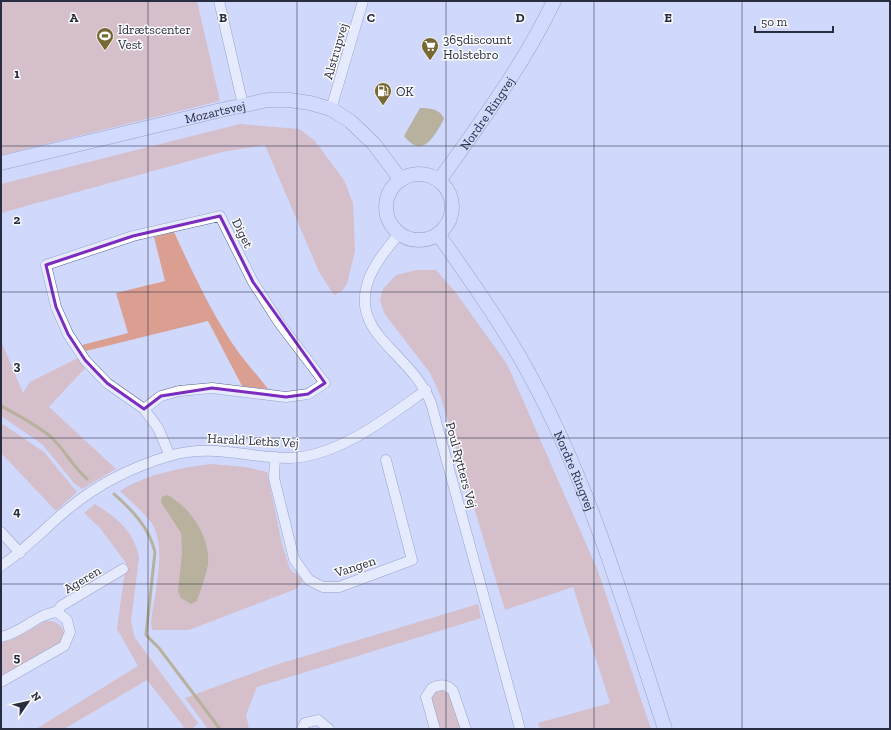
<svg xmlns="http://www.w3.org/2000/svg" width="891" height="730" viewBox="0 0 891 730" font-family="'Zilla Slab',serif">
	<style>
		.green { fill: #db9f91; fill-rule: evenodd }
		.water { fill: #99812d }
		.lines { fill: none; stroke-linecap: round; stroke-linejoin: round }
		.stream { stroke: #99812d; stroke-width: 3 }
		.street-casing { stroke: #576292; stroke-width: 11 }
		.secondary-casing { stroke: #576292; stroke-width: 15 }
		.street { stroke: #fff; stroke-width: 10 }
		.secondary { stroke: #d5dbfe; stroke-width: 14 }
		.marked { fill: none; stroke: #7b2cbf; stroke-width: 3; stroke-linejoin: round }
		.grid { fill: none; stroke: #282d42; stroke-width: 1; stroke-opacity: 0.55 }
		.labels { text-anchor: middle; stroke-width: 3; stroke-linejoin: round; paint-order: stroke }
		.poi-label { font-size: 13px; fill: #282d42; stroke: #fcfcfc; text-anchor: start }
		.street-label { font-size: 13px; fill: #282d42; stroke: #fcfcfc }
		.grid-label { font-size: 13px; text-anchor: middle; font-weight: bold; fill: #282d42; stroke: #fcfcfc; stroke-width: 3; stroke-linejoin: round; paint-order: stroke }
	</style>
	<rect width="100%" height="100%" fill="#d0d9fb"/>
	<!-- green -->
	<g class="green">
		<polygon points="1,1 197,1 220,101 1,155"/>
		<polygon points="240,124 299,129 314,140 344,180 353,203 355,251 347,284 342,291 334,295 319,272 265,145 222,152 1,213 1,184"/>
		<path d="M174,232C193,273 212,315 239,353C248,365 259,377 268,389L242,386L208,321L86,351L82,345L128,333L116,293L165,281L154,237Z"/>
		<polygon points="417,270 436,270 456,293 507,364 598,571 651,729 540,729 538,723 610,703 573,587 505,610 440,395 430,373 384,313 380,300 383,289 396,275"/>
		<polygon points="1,341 23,393 30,382 78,358 86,367 49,407 116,469 82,489 74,483 42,444 1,416"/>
		<polygon points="1,423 44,452 77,492 56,511 1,453"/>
		<path d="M211,464L246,467L267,472L282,544L290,569L303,580L296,589L189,630H152L151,622C154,594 168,547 151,522C142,511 131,501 120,491C147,474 179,468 211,464ZM173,498C193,513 210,538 208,565C207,576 201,590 197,601L182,554L181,533Z"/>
		<path d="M95,504C116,517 135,532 139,558L131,622L135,638L198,723L192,729H180L184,727L147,680L64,729H36L138,666L117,629L126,563L100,528L84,513Z"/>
		<polygon points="478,604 481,618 257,687 246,715 249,729 208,729 185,698 275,665"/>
		<path d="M46,621C58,620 66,628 64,640L1,681V643L13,639Z"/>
		<polygon points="443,690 449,694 462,729 438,729 431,696 434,693"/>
	</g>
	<!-- water -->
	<g class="water">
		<path d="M420,108C429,108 441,109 444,119C435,135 423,160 404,136Z"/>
		<path d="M167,495C190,506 211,538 208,565C206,577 201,589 197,601L191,604L181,598L178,591L182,554L181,533L161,502L162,497Z"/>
	</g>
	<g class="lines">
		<!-- stream -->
		<g class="stream">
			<path d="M1,406C18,415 37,425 51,437C65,450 73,467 87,479"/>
			<path d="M114,494C132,510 149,527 155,552L146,635L159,648L220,729"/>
		</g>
		<defs>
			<g id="street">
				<polyline points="219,1 243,105"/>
				<polyline points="331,109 363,1"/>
				<path d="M399,234C373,265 348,298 379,336C398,359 420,375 431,403L520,729"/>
				<polyline points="144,409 107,383 85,360 68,334 56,307 46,265 133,236 220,216 253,282 280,324 325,383 308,394 286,397 212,388 179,391 161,396 144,409 158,428 170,456"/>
				<polyline points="275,457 274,478 294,559 309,580 323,587 339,587 412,560 386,460"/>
				<polyline points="1,532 20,553"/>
				<path d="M1,566C26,549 45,528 68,509C98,484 132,467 169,456C213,443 247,458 289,458C338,457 388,417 426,390"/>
				<polyline points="57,612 61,606 123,569"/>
				<path d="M1,637C21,633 37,614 57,612L67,620L70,632L64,646L1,682"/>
				<polyline points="302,729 305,723 318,720 329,729"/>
				<path d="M435,729L426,697L432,688C441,684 447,684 453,691L466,729"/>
			</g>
			<g id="secondary">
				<path id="s1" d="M1,163L221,110L268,100H289L310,103L331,109L350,121L374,144L401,180"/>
				<circle cx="419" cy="207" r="33"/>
				<path id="s2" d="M439,181C480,123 523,66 554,1"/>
				<path id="s3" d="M438,234C472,282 506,330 533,381C592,491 626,611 665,729"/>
			</g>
		</defs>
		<!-- street casing -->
		<use href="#street" class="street-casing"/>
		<!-- secondary casing -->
		<use href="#secondary" class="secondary-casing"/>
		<!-- street -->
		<use href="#street" class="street"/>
		<!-- secondary -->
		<use href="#secondary" class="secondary"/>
	</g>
	<!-- marked area -->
	<path d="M0 0H891V730H0ZM220,216L253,282L325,383L308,394L286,397L212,388L161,396L144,409L107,383L85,360L68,334L56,307L46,265L133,236Z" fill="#d0d9fb" fill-opacity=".55" fill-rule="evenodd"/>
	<path class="marked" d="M220,216L253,282L325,383L308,394L286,397L212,388L161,396L144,409L107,383L85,360L68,334L56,307L46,265L133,236Z"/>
	<!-- grid -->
	<path class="grid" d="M148,1V729M297,1V729M446,1V729M594,1V729M742,1V729M1,146H890M1,292H890M1,438H890M1,584H890"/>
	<!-- icons -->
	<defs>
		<symbol id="stadium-pin" viewBox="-11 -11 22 30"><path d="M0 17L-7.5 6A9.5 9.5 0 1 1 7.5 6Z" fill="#776835" stroke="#fcfcfc"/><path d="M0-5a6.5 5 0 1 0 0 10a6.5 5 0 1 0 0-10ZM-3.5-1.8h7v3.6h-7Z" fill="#fff"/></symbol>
		<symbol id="supermarket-pin" viewBox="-11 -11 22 30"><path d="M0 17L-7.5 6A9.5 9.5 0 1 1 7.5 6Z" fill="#776835" stroke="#fcfcfc"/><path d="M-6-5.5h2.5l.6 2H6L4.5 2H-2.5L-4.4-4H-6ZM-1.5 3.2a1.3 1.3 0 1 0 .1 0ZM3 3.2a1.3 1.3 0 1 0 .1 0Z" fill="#fff"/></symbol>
		<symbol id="fuel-pin" viewBox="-11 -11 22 30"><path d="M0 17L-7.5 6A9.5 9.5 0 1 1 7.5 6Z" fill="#776835" stroke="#fcfcfc"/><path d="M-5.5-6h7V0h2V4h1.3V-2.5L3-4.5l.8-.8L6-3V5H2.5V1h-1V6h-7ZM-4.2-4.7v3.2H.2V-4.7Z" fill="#fff"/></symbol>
	</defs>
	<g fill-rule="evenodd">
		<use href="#stadium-pin" x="95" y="26" width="20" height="27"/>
		<use href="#supermarket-pin" x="420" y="36" width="20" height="27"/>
		<use href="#fuel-pin" x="373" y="81" width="20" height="27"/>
	</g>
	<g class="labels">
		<!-- poi labels -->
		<g class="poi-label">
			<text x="118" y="34">Idrætscenter<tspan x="118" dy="15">Vest</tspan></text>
			<text x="443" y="44">365discount<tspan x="443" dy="15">Holstebro</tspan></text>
			<text x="396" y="96">OK</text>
		</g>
		<!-- street labels -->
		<g class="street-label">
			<text transform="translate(335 51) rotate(-74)" y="5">Alstrupvej</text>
			<text dy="5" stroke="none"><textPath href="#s1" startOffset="220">Mozartsvej</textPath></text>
			<text dy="5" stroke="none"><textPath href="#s2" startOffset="83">Nordre Ringvej</textPath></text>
			<text transform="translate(243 233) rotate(64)" y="5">Diget</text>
			<text transform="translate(253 440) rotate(3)" y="5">Harald Leths Vej</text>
			<text transform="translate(462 465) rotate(75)" y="5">Poul Rytters Vej</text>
			<text dy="5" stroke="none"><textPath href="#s3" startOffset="274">Nordre Ringvej</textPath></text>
			<text transform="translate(355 566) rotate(-18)" y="5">Vangen</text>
			<text transform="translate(82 579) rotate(-31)" y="5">Ageren</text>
		</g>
	</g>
	<g class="grid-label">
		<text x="74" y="22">A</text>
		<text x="223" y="22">B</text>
		<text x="371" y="22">C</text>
		<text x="520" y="22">D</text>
		<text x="668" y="22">E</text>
		<text x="17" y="78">1</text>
		<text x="17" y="224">2</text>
		<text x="17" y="370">3</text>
		<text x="17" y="516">4</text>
		<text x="17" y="662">5</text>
	</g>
	<!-- border -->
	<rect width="891" height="730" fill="none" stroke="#282d42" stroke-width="4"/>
	<!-- north arrow -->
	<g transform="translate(28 702) rotate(56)" stroke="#fcfcfc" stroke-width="3" paint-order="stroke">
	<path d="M0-3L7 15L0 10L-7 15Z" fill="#282d42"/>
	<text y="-6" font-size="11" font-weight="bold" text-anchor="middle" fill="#282d42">N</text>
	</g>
	<!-- scale -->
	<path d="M755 26v6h78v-6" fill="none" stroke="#282d42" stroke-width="2"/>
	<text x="761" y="26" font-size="12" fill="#282d42" stroke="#fcfcfc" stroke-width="3" paint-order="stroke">50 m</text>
</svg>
